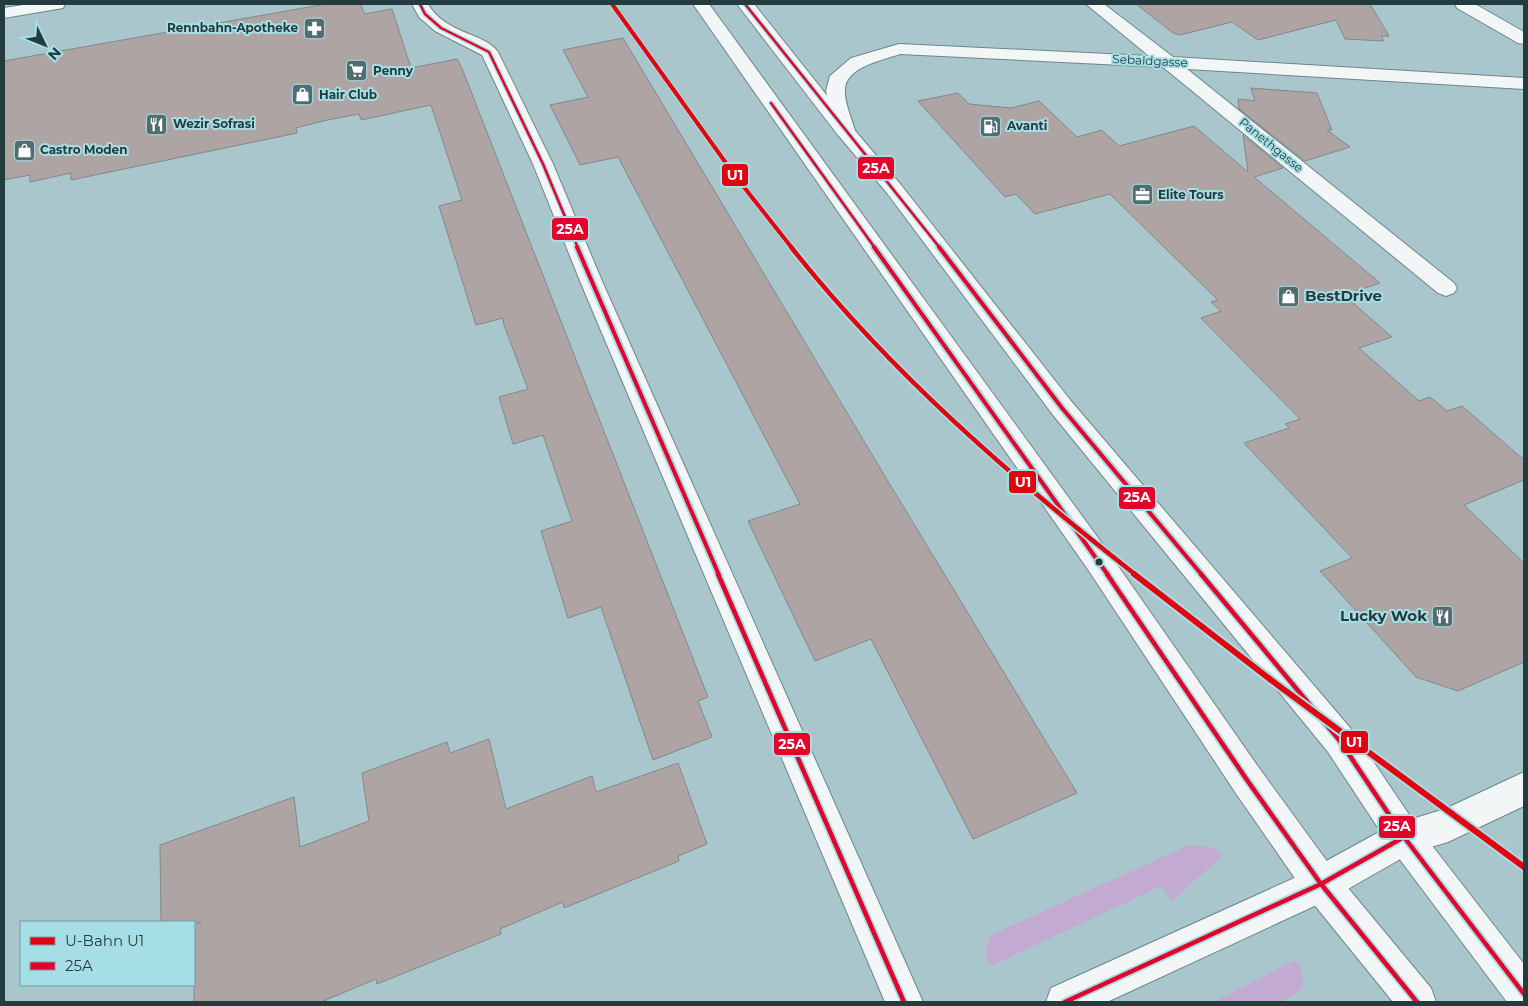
<svg xmlns="http://www.w3.org/2000/svg" width="1528" height="1006" viewBox="0 0 1528 1006" font-family="Montserrat,sans-serif">
	<style>
		.green { fill: #c3aad2 }
		.building { fill: #afa4a4; stroke: #828889 }
		.lines { fill: none; stroke-linecap: round; stroke-linejoin: round }
		.street-casing { stroke: #6e8689; stroke-width: 2 }
		.secondary-casing { stroke: #6e8689; stroke-width: 2 }
		.primary-casing { stroke: #6e8689; stroke-width: 2 }
		.street { fill: #f2f6f7; fill-rule: evenodd }
		.secondary { fill: #f2f6f7; fill-rule: evenodd }
		.primary { fill: #f2f6f7; fill-rule: evenodd }
		.bus-1-far2-casing { stroke: #a6dee6; stroke-width: 5 }
		.bus-1-far1-casing { stroke: #a6dee6; stroke-width: 8 }
		.bus-1-casing { stroke: #a6dee6; stroke-width: 8 }
		.bus-1-far2 { stroke: #e4002b; stroke-width: 2.5 }
		.bus-1-far1 { stroke: #e4002b; stroke-width: 4 }
		.bus-1 { stroke: #e4002b; stroke-width: 4.5 }
		.metro-1-far2-casing { stroke: #a6dee6; stroke-width: 6 }
		.metro-1-far1-casing { stroke: #a6dee6; stroke-width: 8 }
		.metro-1-casing { stroke: #a6dee6; stroke-width: 10 }
		.metro-1-far2 { stroke: #e3000f; stroke-width: 4 }
		.metro-1-far1 { stroke: #e3000f; stroke-width: 4.5 }
		.metro-1 { stroke: #e3000f; stroke-width: 6 }
		.bus-dot { fill: #253c3f; stroke: #a6dee6; stroke-width: 2 }
		.labels { text-anchor: middle; stroke-width: 4; stroke-linejoin: round; paint-order: stroke }
		.far-poi-label { font-size: 12px; font-weight: bold; fill: #253c3f; stroke: #a6dee6; text-anchor: start }
		.far-street-label { font-size: 12px; fill: #253c3f; stroke: #a6dee6 }
		.poi-label { font-size: 15px; font-weight: bold; fill: #253c3f; stroke: #a6dee6; text-anchor: start }
		.line-badge { stroke: #a6dee6; stroke-width: 2 }
		.badge-label { font-size: 14px; text-anchor: middle; font-weight: bold; fill: #fff }
	</style>
	<rect width="100%" height="100%" fill="#a8c6cb"/>
	<!-- green -->
	<g class="green">
		<path d="M1189,845L1214,848L1223,855L1172,901L1161,886L991,966C984,955 986,947 991,935Z"/>
		<polygon points="1295,960 1302,970 1303,987 1295,994 1279,1002 1214,1002"/>
	</g>
	<!-- building -->
	<g class="building">
		<polygon points="326,4 361,4 364,14 392,9 411,68 457,59 461,66 708,697 698,701 712,737 653,760 601,607 568,618 541,531 572,521 543,435 513,444 499,397 528,389 504,325 503,318 476,325 439,206 462,200 431,105 361,120 359,114 327,120 296,128 297,133 71,180 71,173 30,182 30,175 4,180 4,61"/>
		<polygon points="1136,4 1370,4 1389,36 1381,36 1384,41 1345,39 1336,20 1258,40 1232,22 1180,35 1173,33"/>
		<polygon points="623,38 886,478 1077,793 973,839 871,639 815,661 748,521 800,504 618,157 580,165 550,105 588,97 563,50"/>
		<polygon points="1251,88 1317,93 1332,130 1327,130 1350,147 1305,161 1239,109 1238,99 1255,101"/>
		<polygon points="958,93 969,104 1011,108 1039,101 1077,137 1102,130 1119,146 1194,126 1248,172 1243,135 1283,168 1254,177 1380,283 1344,295 1392,337 1359,348 1419,401 1430,397 1447,411 1462,406 1524,460 1524,480 1464,505 1524,563 1524,662 1458,691 1416,677 1320,571 1352,558 1244,443 1289,428 1285,424 1300,419 1201,318 1221,311 1211,302 1218,300 1110,194 1035,214 1016,194 1005,197 918,101"/>
		<polygon points="489,739 506,809 592,776 596,792 678,763 707,844 678,856 679,861 564,908 563,902 500,929 501,934 377,984 376,979 321,1002 194,1002 194,925 201,922 161,922 160,845 294,797 300,847 369,821 362,773 447,742 450,753"/>
	</g>
	<g class="lines">
		<defs>
			<g id="street">
				<polygon points="29,4 65,4 63,8 57,9 4,18 4,8"/>
				<path d="M412,4H428C446,35 484,32 498,52L553,164L602,281L923,1002H885L580,281L533,164L482,55L435,31L419,17Z"/>
				<path d="M1086,4H1104L1173,57L1524,78V89L1187,69L1454,283L1457,288L1454,293L1446,296L1438,293L1163,67L900,54C883,60 845,67 845,90C844,102 852,119 855,131L852,135L845,137L838,135L835,131L826,91L830,76L851,58L899,44L1149,56Z"/>
				<polygon points="1455,4 1475,4 1524,32 1524,44 1518,43 1457,8"/>
				<polygon points="1321,866 1334,871 1339,884 1334,897 1107,1002 1046,1002 1051,988"/>
			</g>
			<polygon id="secondary" points="1524,772 1524,806 1448,842 1411,853 1334,897 1321,902 1308,897 1303,884 1308,871 1392,825 1445,809"/>
			<g id="primary">
				<polygon points="693,4 709,4 1109,553 1259,768 1334,871 1431,988 1436,1002 1393,1002 1308,897 1235,792 1089,571"/>
				<polygon points="737,4 754,4 852,127 901,185 1071,401 1352,730 1416,825 1524,964 1524,1002 1507,1002 1392,849 1328,752 1053,415 887,193 838,135"/>
			</g>
		</defs>
		<!-- street casing -->
		<use href="#street" class="street-casing"/>
		<!-- secondary casing -->
		<use href="#secondary" class="secondary-casing"/>
		<!-- primary casing -->
		<use href="#primary" class="primary-casing"/>
		<!-- street -->
		<use href="#street" class="street"/>
		<!-- secondary -->
		<use href="#secondary" class="secondary"/>
		<!-- primary -->
		<use href="#primary" class="primary"/>
		<defs>
			<g id="bus-1-far2">
				<polyline points="420,4 425,14 441,28 489,52 543,164 578,248"/>
				<polyline points="745,4 940,248"/>
				<polyline points="771,103 875,248"/>
			</g>
			<g id="bus-1-far1">
				<polyline points="577,247 719,575"/>
				<polyline points="874,247 1108,575"/>
				<polyline points="939,247 1062,408 1202,575"/>
			</g>
			<g id="bus-1">
				<polyline points="718,574 904,1002"/>
				<polyline points="1107,574 1247,780 1321,884 1417,1002"/>
				<polyline points="1201,574 1340,741 1404,837 1524,994"/>
				<polyline points="1065,1002 1321,884 1404,837"/>
			</g>
		</defs>
		<!-- bus-1-far2 casing -->
		<use href="#bus-1-far2" class="bus-1-far2-casing"/>
		<!-- bus-1-far1 casing -->
		<use href="#bus-1-far1" class="bus-1-far1-casing"/>
		<!-- bus-1 casing -->
		<use href="#bus-1" class="bus-1-casing"/>
		<!-- bus-1-far2 -->
		<use href="#bus-1-far2" class="bus-1-far2"/>
		<!-- bus-1-far1 -->
		<use href="#bus-1-far1" class="bus-1-far1"/>
		<!-- bus-1 -->
		<use href="#bus-1" class="bus-1"/>
		<defs>
			<polyline id="metro-1-far2" points="612,4 736,177 792,248"/>
			<path id="metro-1-far1" d="M791,247C890,372 1011,477 1136,575"/>
			<polyline id="metro-1" points="1134,574 1275,683 1524,867"/>
		</defs>
		<!-- metro-1-far2 casing -->
		<use href="#metro-1-far2" class="metro-1-far2-casing"/>
		<!-- metro-1-far1 casing -->
		<use href="#metro-1-far1" class="metro-1-far1-casing"/>
		<!-- metro-1 casing -->
		<use href="#metro-1" class="metro-1-casing"/>
		<!-- metro-1-far2 -->
		<use href="#metro-1-far2" class="metro-1-far2"/>
		<!-- metro-1-far1 -->
		<use href="#metro-1-far1" class="metro-1-far1"/>
		<!-- metro-1 -->
		<use href="#metro-1" class="metro-1"/>
	</g>
	<!-- icons -->
	<defs>
		<symbol id="pharmacy-square" viewBox="-11 -11 22 22"><rect x="-9" y="-9" width="18" height="18" rx="4" fill="#536c70" stroke="#a6dee6"/><path d="M-2-6h4v4h4v4h-4v4h-4v-4h-4v-4h4Z" fill="#fff"/></symbol>
		<symbol id="supermarket-square" viewBox="-11 -11 22 22"><rect x="-9" y="-9" width="18" height="18" rx="4" fill="#536c70" stroke="#a6dee6"/><path d="M-6-5.5h2.5l.6 2H6L4.5 2H-2.5L-4.4-4H-6ZM-1.5 3.2a1.3 1.3 0 1 0 .1 0ZM3 3.2a1.3 1.3 0 1 0 .1 0Z" fill="#fff"/></symbol>
		<symbol id="shop-square" viewBox="-11 -11 22 22"><rect x="-9" y="-9" width="18" height="18" rx="4" fill="#536c70" stroke="#a6dee6"/><path d="M-5-2.5h2.3a2.7 3.5 0 0 1 5.4 0H5L5.5 6h-11ZM-1.5-2.5h3a1.5 2.3 0 0 0-3 0Z" fill="#fff"/></symbol>
		<symbol id="restaurant-square" viewBox="-11 -11 22 22"><rect x="-9" y="-9" width="18" height="18" rx="4" fill="#536c70" stroke="#a6dee6"/><path d="M-5-6h1v4h1v-4h1v4h1v-4h1v5L-1.5 .5V6h-2V.5L-5-1ZM5-6V6H3V1.5H1.5Q1.5-4 5-6Z" fill="#fff"/></symbol>
		<symbol id="fuel-square" viewBox="-11 -11 22 22"><rect x="-9" y="-9" width="18" height="18" rx="4" fill="#536c70" stroke="#a6dee6"/><path d="M-5.5-6h7V0h2V4h1.3V-2.5L3-4.5l.8-.8L6-3V5H2.5V1h-1V6h-7ZM-4.2-4.7v3.2H.2V-4.7Z" fill="#fff"/></symbol>
		<symbol id="office-square" viewBox="-11 -11 22 22"><rect x="-9" y="-9" width="18" height="18" rx="4" fill="#536c70" stroke="#a6dee6"/><path d="M-6-3h4V-5.5h4V-3h4V5H-6ZM-1-4.5V-3h2v-1.5ZM-6 0V1H6V0Z" fill="#fff"/></symbol>
	</defs>
	<g fill-rule="evenodd">
		<use href="#pharmacy-square" x="302" y="16" width="25" height="25"/>
		<use href="#supermarket-square" x="344" y="58" width="25" height="25"/>
		<use href="#shop-square" x="290" y="82" width="25" height="25"/>
		<use href="#restaurant-square" x="144" y="112" width="25" height="25"/>
		<use href="#fuel-square" x="978" y="114" width="25" height="25"/>
		<use href="#shop-square" x="12" y="138" width="25" height="25"/>
		<use href="#office-square" x="1130" y="182" width="25" height="25"/>
		<use href="#shop-square" x="1276" y="284" width="25" height="25"/>
		<use href="#restaurant-square" x="1430" y="604" width="25" height="25"/>
	</g>
	<!-- markers -->
	<circle class="bus-dot" cx="1099" cy="562" r="4.5"/>
	<g class="labels">
		<!-- far-poi labels -->
		<g class="far-poi-label">
			<text x="298" y="32" text-anchor="end">Rennbahn-Apotheke</text>
			<text x="373" y="75">Penny</text>
			<text x="319" y="99">Hair Club</text>
			<text x="173" y="128">Wezir Sofrasi</text>
			<text x="1007" y="130">Avanti</text>
			<text x="40" y="154">Castro Moden</text>
			<text x="1158" y="199">Elite Tours</text>
		</g>
		<!-- far-street labels -->
		<g class="far-street-label">
			<text transform="translate(1150 61) rotate(3)" y="4">Sebaldgasse</text>
			<text transform="translate(1271 145) rotate(39)" y="4">Panethgasse</text>
		</g>
		<!-- poi labels -->
		<g class="poi-label">
			<text x="1305" y="301">BestDrive</text>
			<text x="1427" y="621" text-anchor="end">Lucky Wok</text>
		</g>
	</g>
	<g class="line-badge">
		<rect x="857" y="156" width="38" height="24" rx="5" fill="#e4002b"/>
		<rect x="721" y="163" width="28" height="24" rx="5" fill="#e3000f"/>
		<rect x="551" y="217" width="38" height="24" rx="5" fill="#e4002b"/>
		<rect x="1008" y="470" width="29" height="24" rx="5" fill="#e3000f"/>
		<rect x="1118" y="486" width="38" height="24" rx="5" fill="#e4002b"/>
		<rect x="1340" y="730" width="29" height="24" rx="5" fill="#e3000f"/>
		<rect x="773" y="732" width="38" height="24" rx="5" fill="#e4002b"/>
		<rect x="1378" y="815" width="38" height="24" rx="5" fill="#e4002b"/>
	</g>
	<g class="badge-label">
		<text x="876" y="173">25A</text>
		<text x="735" y="180">U1</text>
		<text x="570" y="234">25A</text>
		<text x="1023" y="487">U1</text>
		<text x="1137" y="502">25A</text>
		<text x="1354" y="747">U1</text>
		<text x="792" y="749">25A</text>
		<text x="1397" y="831">25A</text>
	</g>
	<!-- border -->
	<rect width="1528" height="1006" fill="none" stroke="#253c3f" stroke-width="10"/>
	<!-- legend -->
	<rect x="20" y="921" width="175" height="65" fill="#a6dee6" stroke="#729da3"/>
	<rect x="30" y="937" width="25" height="8" fill="#e3000f" stroke="#729da3"/>
	<text x="65" y="946" font-size="15" fill="#253c3f">U-Bahn U1</text>
	<rect x="30" y="962" width="25" height="8" fill="#e4002b" stroke="#729da3"/>
	<text x="65" y="971" font-size="15" fill="#253c3f">25A</text>
	<!-- north arrow -->
	<g transform="translate(45 45) rotate(133)" stroke="#a6dee6" stroke-width="4" paint-order="stroke">
	<path d="M0-4L9 19L0 12L-9 19Z" fill="#253c3f"/>
	<text y="-8" font-size="14" font-weight="bold" text-anchor="middle" fill="#253c3f">N</text>
	</g>
</svg>
